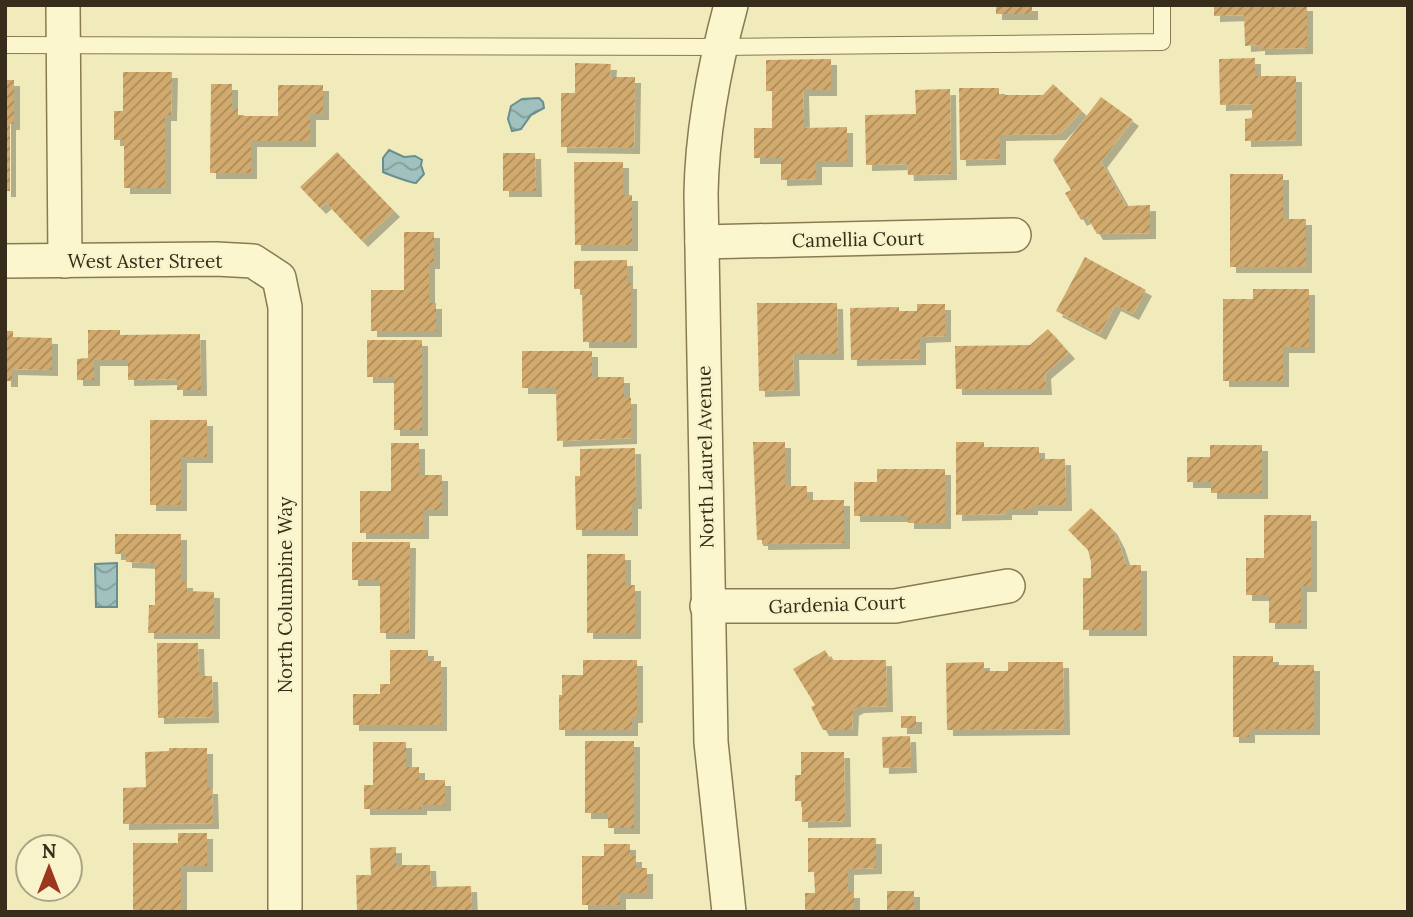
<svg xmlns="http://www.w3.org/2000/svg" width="1413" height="917" viewBox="0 0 1413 917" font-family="Lora,serif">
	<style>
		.water { fill: url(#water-waves); stroke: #678f8d; stroke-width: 2 }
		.building { fill: url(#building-hatch); filter: url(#shadow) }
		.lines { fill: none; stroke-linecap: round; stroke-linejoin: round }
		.service-casing { stroke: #897a54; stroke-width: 18 }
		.minor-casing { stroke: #897a54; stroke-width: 36 }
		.service { stroke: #fbf6ce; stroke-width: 16 }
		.minor { stroke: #fbf6ce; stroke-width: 33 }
		.labels { text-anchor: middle; stroke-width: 5; stroke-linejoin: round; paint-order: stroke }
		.street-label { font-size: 19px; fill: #372d1a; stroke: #f8f3cb }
	</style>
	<defs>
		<pattern id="water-waves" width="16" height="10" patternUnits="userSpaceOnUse" patternTransform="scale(1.75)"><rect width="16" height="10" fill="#a0c1be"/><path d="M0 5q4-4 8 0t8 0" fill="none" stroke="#839d9a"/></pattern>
		<pattern id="building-hatch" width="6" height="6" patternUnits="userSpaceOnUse" patternTransform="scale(1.75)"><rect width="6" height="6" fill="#d2aa6e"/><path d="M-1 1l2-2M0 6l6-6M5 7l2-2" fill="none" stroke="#ab8b5a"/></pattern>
		<filter id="shadow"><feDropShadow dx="6" dy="6" stdDeviation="0" flood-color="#0004"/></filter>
	</defs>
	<rect width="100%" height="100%" fill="#f1ebbb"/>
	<!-- water -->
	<g class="water">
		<polygon points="539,98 543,102 544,108 531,115 521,129 512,131 508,119 511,106 522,99"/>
		<path d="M389,150L404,157L415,156L422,160L421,165L424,174L416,183C411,183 387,174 383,172V158Z"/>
		<polygon points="117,563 117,607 96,607 95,564"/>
	</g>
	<!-- building -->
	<g class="building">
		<rect x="996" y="5" width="36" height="9"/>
		<polygon points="1214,5 1307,5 1307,48 1259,49 1259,45 1245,46 1244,15 1214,16"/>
		<polygon points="1255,58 1255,76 1296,76 1296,140 1245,141 1245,119 1252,118 1252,104 1220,105 1219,59"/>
		<polygon points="831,59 831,90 803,90 804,128 847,127 847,161 816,161 816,179 781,180 781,158 754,158 754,128 772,128 772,91 766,91 766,60"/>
		<polygon points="575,63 611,64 610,77 635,77 634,148 561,147 561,93 575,93"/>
		<polygon points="123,72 172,72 171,115 165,115 165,188 124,188 124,140 114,140 114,111 123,111"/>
		<polygon points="5,80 14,80 14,124 10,124 10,191 5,191"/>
		<polygon points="211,84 232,84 232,109 238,109 238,116 278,116 278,85 323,85 323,114 310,114 310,141 251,141 251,173 210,173"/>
		<polygon points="1053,84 1082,111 1060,134 1000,135 1000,159 960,160 959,88 999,88 999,95 1043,95"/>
		<polygon points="950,89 951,174 908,175 907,164 866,165 865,115 916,114 915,90"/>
		<polygon points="1101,97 1133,120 1101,162 1126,206 1150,205 1150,233 1097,234 1087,217 1081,220 1065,193 1071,190 1053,160"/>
		<polygon points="337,152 394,211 362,241 326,203 320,208 300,187"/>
		<polygon points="503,153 535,153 536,191 503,191"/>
		<polygon points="574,162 623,162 623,195 632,195 632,245 575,245"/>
		<polygon points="1230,174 1283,174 1283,219 1306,219 1306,267 1230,267"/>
		<polygon points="404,232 434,232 434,263 429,263 429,303 436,303 436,331 371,331 371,290 404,290"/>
		<polygon points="1085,257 1146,290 1133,314 1115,305 1100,334 1056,311"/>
		<polygon points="627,260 627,283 631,283 631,342 583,342 582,289 574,289 574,261"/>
		<polygon points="1253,289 1309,289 1309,347 1283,347 1283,381 1223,381 1223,299 1253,299"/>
		<polygon points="757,303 837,303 838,354 793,354 794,390 759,391"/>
		<polygon points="917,304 945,304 945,336 920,337 920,359 851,360 850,308 899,307 899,311 917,311"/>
		<polygon points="1048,329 1069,353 1045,373 1046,389 956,389 955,346 1030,345"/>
		<polygon points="88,330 120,330 120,335 200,334 201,390 177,390 177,379 128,380 128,360 94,360 94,380 77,380 77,359 88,358"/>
		<polygon points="5,331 13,331 13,337 52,338 52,370 12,369 12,381 5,381"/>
		<polygon points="367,340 422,340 422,430 394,430 394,377 367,377"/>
		<polygon points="522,351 592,351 592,377 624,377 624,398 631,398 631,438 557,441 556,388 522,388"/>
		<polygon points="150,420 207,420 207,457 181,457 181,505 150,505"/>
		<polygon points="753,442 785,442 785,486 807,486 807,500 844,500 844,543 762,544 762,540 757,540"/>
		<polygon points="956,442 984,442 984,447 1039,447 1039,459 1065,459 1066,505 1032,505 1032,509 1006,509 1006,514 956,515"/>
		<polygon points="391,443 419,443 419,475 442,475 442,510 423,510 423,533 360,533 360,491 391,491"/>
		<polygon points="1210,445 1262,445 1262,493 1211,493 1211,482 1187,482 1187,457 1210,457"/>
		<polygon points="635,448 636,503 632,503 632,530 576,530 575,476 580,476 580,449"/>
		<polygon points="877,469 945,469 945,523 908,523 908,516 854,516 854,482 877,482"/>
		<polygon points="1091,508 1111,528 1119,543 1126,565 1141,565 1141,630 1083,630 1083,578 1091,578 1091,562 1088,550 1068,530"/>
		<polygon points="1264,515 1311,515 1311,586 1301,586 1301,623 1269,623 1269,595 1246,595 1246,558 1264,558"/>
		<polygon points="115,534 181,534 181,582 187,582 187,591 214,592 214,633 148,633 149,605 155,605 155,563 126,562 126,554 115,554"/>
		<polygon points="352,542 410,542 409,633 380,633 380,580 352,580"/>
		<polygon points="587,554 625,554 625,585 635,585 635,633 587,633"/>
		<polygon points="157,643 198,643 199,676 212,676 213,717 158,718"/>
		<polygon points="390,650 428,650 428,661 441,661 441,725 353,725 353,694 380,694 380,684 390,684"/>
		<polygon points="825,650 831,660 886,660 887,706 858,707 853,710 852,730 823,730 811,707 815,705 793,669"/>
		<polygon points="1233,656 1273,656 1273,665 1314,665 1314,729 1249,729 1249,737 1233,737"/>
		<polygon points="583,660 637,660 637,717 632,717 632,730 559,730 559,695 562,695 562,675 583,675"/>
		<polygon points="984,662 984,671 1008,671 1008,662 1063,662 1064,729 947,730 946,663"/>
		<rect x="901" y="716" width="15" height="12"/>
		<polygon points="910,736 911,767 883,768 882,737"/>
		<polygon points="585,741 634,741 634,828 608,828 608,813 585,813"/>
		<polygon points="373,742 406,742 406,767 419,767 419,780 445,780 445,805 421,805 421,809 364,809 364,785 373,785"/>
		<polygon points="169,748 207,748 207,788 212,788 213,823 123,824 123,788 146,787 145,752 169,751"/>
		<polygon points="801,752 844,752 845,821 802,822 802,801 795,801 795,775 801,775"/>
		<polygon points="178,833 207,833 207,866 181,866 181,912 133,912 133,843 178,843"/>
		<polygon points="808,838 876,838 876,868 848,869 848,892 854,892 854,912 805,912 805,893 815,893 814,872 808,872"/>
		<polygon points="604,844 630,844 630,856 636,856 636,868 647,868 647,893 620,893 620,905 582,905 582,856 604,856"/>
		<polygon points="396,847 396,865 430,865 431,887 471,886 472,912 357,912 356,875 371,875 370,848"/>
		<rect x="887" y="891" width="27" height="21"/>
	</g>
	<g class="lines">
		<defs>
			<polyline id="service" points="5,45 719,47 1162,42 1162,5"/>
			<g id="minor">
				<polyline points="63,5 65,261"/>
				<polyline points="702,242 1014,235"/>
				<polyline points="5,261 216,259 253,261 279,278 285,307 285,912"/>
				<polyline points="707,606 895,606 1008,586"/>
				<path d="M729,912L711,742L701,194C702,130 714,68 731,5"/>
			</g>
		</defs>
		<!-- service casing -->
		<use href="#service" class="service-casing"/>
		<!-- minor casing -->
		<use href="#minor" class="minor-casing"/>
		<!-- service -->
		<use href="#service" class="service"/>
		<!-- minor -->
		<use href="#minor" class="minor"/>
	</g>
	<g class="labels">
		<!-- street labels -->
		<g class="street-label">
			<text transform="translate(858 239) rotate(-1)" y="7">Camellia Court</text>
			<text x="145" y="268">West Aster Street</text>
			<text transform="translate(705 457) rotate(-91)" y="7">North Laurel Avenue</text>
			<text transform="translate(285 595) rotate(-90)" y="7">North Columbine Way</text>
			<text transform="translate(837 604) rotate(-2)" y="7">Gardenia Court</text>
		</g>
	</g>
	<!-- border -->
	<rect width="1413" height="917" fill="none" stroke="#372d1a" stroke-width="14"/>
	<!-- north arrow -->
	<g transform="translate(49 868)"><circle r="33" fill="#f8f3cb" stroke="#aba484" stroke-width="2"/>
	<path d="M0-5L12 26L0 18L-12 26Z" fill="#9d361f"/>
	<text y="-10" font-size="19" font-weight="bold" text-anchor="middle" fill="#372d1a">N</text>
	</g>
</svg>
